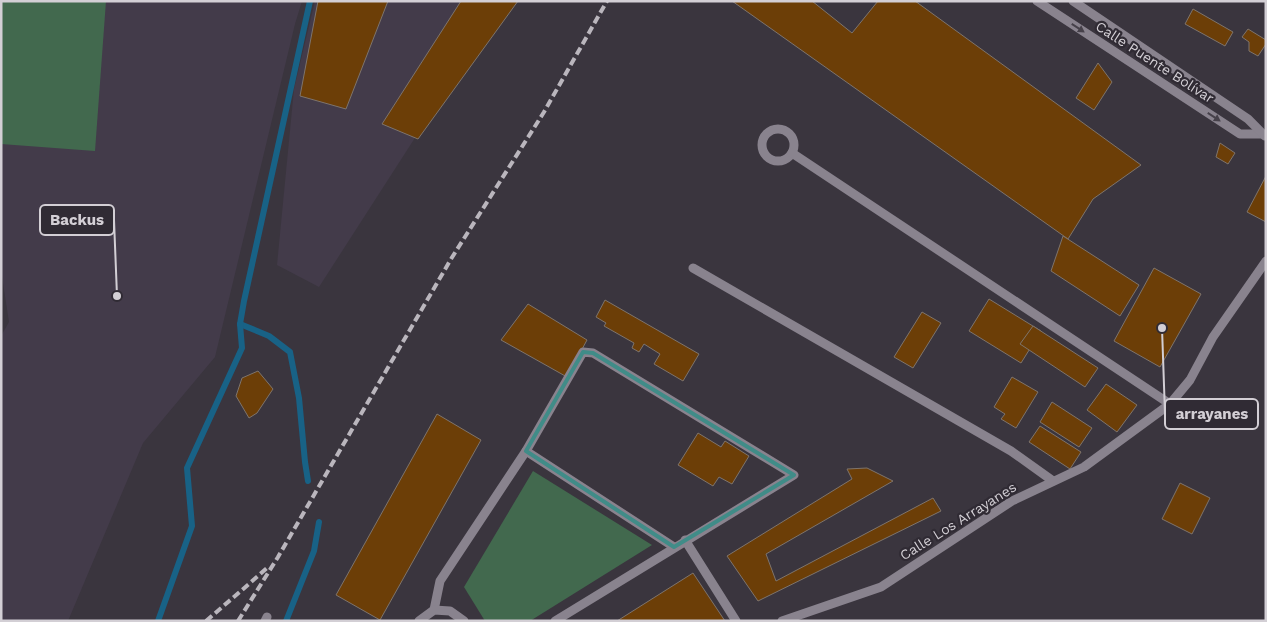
<svg xmlns="http://www.w3.org/2000/svg" width="1267" height="622" viewBox="0 0 1267 622" font-family="'Work Sans',sans-serif">
	<style>
		.built { fill: #433b4a }
		.green { fill: #42694e }
		.lines { fill: none; stroke-linecap: round; stroke-linejoin: round }
		.stream { stroke: #186286; stroke-width: 6 }
		.building { fill: #6c3e07; stroke: #7e746c }
		.minor { stroke: #89838e; stroke-width: 9 }
		.rail { stroke: #bab6bd; stroke-width: 4; stroke-dasharray: 8 4; stroke-linecap: butt }
		.oneway { fill: #46414a }
		.marked { fill: none; stroke: #408c88; stroke-width: 4; stroke-linejoin: round }
		.labels { text-anchor: middle; stroke-width: 4.5; stroke-linejoin: round; paint-order: stroke }
		.street-label { font-size: 14px; fill: #d3cfd5; stroke: #302b34 }
		.leader { fill: none; stroke: #d3cfd5; stroke-width: 2 }
		.callout-dot { fill: #d3cfd5; stroke: #302b34; stroke-width: 2 }
		.callout { fill: #302b34; stroke: #d3cfd5; stroke-width: 2 }
		.callout-label { font-size: 15px; text-anchor: middle; font-weight: bold; fill: #d3cfd5 }
	</style>
	<rect width="100%" height="100%" fill="#3a353e"/>
	<!-- built -->
	<g class="built">
		<polygon points="1,1 302,1 295,24 215,357 143,443 68,621 1,621 1,336 9,322 1,270"/>
		<polygon points="315,1 503,1 319,287 277,265 294,89"/>
	</g>
	<!-- green -->
	<g class="green">
		<polygon points="1,1 106,1 95,151 1,144"/>
		<polygon points="533,471 652,545 530,621 485,621 464,587"/>
	</g>
	<g class="lines">
		<!-- stream -->
		<g class="stream">
			<polyline points="240,324 269,336 290,352 299,398 305,462 308,481"/>
			<polyline points="158,621 192,526 187,468 242,348 240,324 244,301 310,1"/>
			<polyline points="286,621 314,551 319,522"/>
		</g>
	</g>
	<!-- building -->
	<g class="building">
		<polygon points="318,1 388,1 346,109 300,96"/>
		<polygon points="461,1 518,1 418,139 382,124"/>
		<polygon points="732,1 812,1 852,33 878,1 915,1 1141,165 1093,199 1068,239"/>
		<polygon points="1193,9 1233,32 1225,46 1185,24"/>
		<polygon points="1248,29 1266,40 1266,44 1258,56 1249,51 1249,42 1242,37"/>
		<polygon points="1098,63 1112,82 1094,110 1076,98"/>
		<polygon points="1220,143 1235,153 1228,164 1216,157"/>
		<polygon points="1266,176 1266,222 1247,212"/>
		<polygon points="1063,236 1139,285 1120,316 1051,271"/>
		<polygon points="1154,268 1201,294 1160,367 1114,341"/>
		<polygon points="989,299 1041,331 1021,363 969,331"/>
		<polygon points="605,300 699,354 683,381 654,364 660,354 644,344 639,352 632,348 634,343 604,326 606,323 596,317"/>
		<polygon points="528,304 587,340 567,377 501,340"/>
		<polygon points="922,312 941,323 913,368 894,357"/>
		<polygon points="1033,326 1098,368 1085,387 1020,344"/>
		<polygon points="258,371 273,389 257,413 249,418 236,396 242,378"/>
		<polygon points="1012,377 1038,392 1016,428 1001,419 1005,414 994,407"/>
		<polygon points="1106,384 1137,405 1117,432 1087,410"/>
		<polygon points="1052,402 1092,428 1079,447 1040,422"/>
		<polygon points="437,414 481,440 380,620 336,595"/>
		<polygon points="1040,426 1081,452 1070,469 1029,442"/>
		<polygon points="698,433 721,447 725,441 749,456 732,484 719,477 713,486 678,465"/>
		<polygon points="867,468 893,481 766,554 776,581 933,498 941,511 758,601 727,556 852,479 847,469"/>
		<polygon points="1180,483 1210,498 1192,534 1162,519"/>
		<polygon points="693,573 725,621 617,621"/>
	</g>
	<g class="lines">
		<!-- minor -->
		<g class="minor">
			<polyline points="1037,1 1240,134 1262,134"/>
			<polyline points="1073,1 1248,119 1265,136"/>
			<circle cx="778" cy="145" r="16"/>
			<polyline points="792,153 1170,404"/>
			<polyline points="693,268 1011,451 1053,481"/>
			<polyline points="526,451 674,547"/>
			<polyline points="685,540 736,621"/>
			<polyline points="434,610 440,581 526,451 583,352 593,353 794,475 555,621"/>
			<polyline points="265,621 267,617"/>
			<polyline points="419,621 434,610 450,611 464,621"/>
			<polyline points="782,621 881,587 1012,501 1084,467 1170,404 1190,380 1213,337 1266,261"/>
		</g>
		<!-- rail -->
		<g class="rail">
			<polyline points="206,621 242,590 267,568"/>
			<polyline points="238,621 278,557 451,259 544,112 607,1"/>
		</g>
	</g>
	<!-- one-way arrows -->
	<defs><path id="oneway-solid" d="M-6-.8H1V-3.2L6.5 0L1 3.2V.8H-6Z" transform="scale(1.25)"/></defs>
	<g class="oneway">
		<use href="#oneway-solid" transform="translate(1078 28) rotate(33)"/>
		<use href="#oneway-solid" transform="translate(1214 117) rotate(33)"/>
	</g>
	<!-- marked area -->
	<path class="marked" d="M583,352L593,353L794,475L674,547L526,451Z"/>
	<g class="labels">
		<!-- street labels -->
		<g class="street-label">
			<text transform="translate(1155 62) rotate(33)" y="5">Calle Puente Bolívar</text>
			<text transform="translate(958 521) rotate(-32)" y="5">Calle Los Arrayanes</text>
		</g>
	</g>
	<!-- callouts -->
	<path class="leader" d="M117 296L114 220M1162 328L1165 414"/>
	<g class="callout-dot">
		<circle cx="117" cy="296" r="5"/>
		<circle cx="1162" cy="328" r="5"/>
	</g>
	<g class="callout">
		<rect x="40" y="205" width="74" height="30" rx="5"/>
		<rect x="1165" y="399" width="93" height="30" rx="5"/>
	</g>
	<g class="callout-label">
		<text x="77" y="225">Backus</text>
		<text x="1212" y="419">arrayanes</text>
	</g>
	<!-- border -->
	<rect width="1267" height="622" fill="none" stroke="#d3cfd5" stroke-width="5"/>
</svg>
